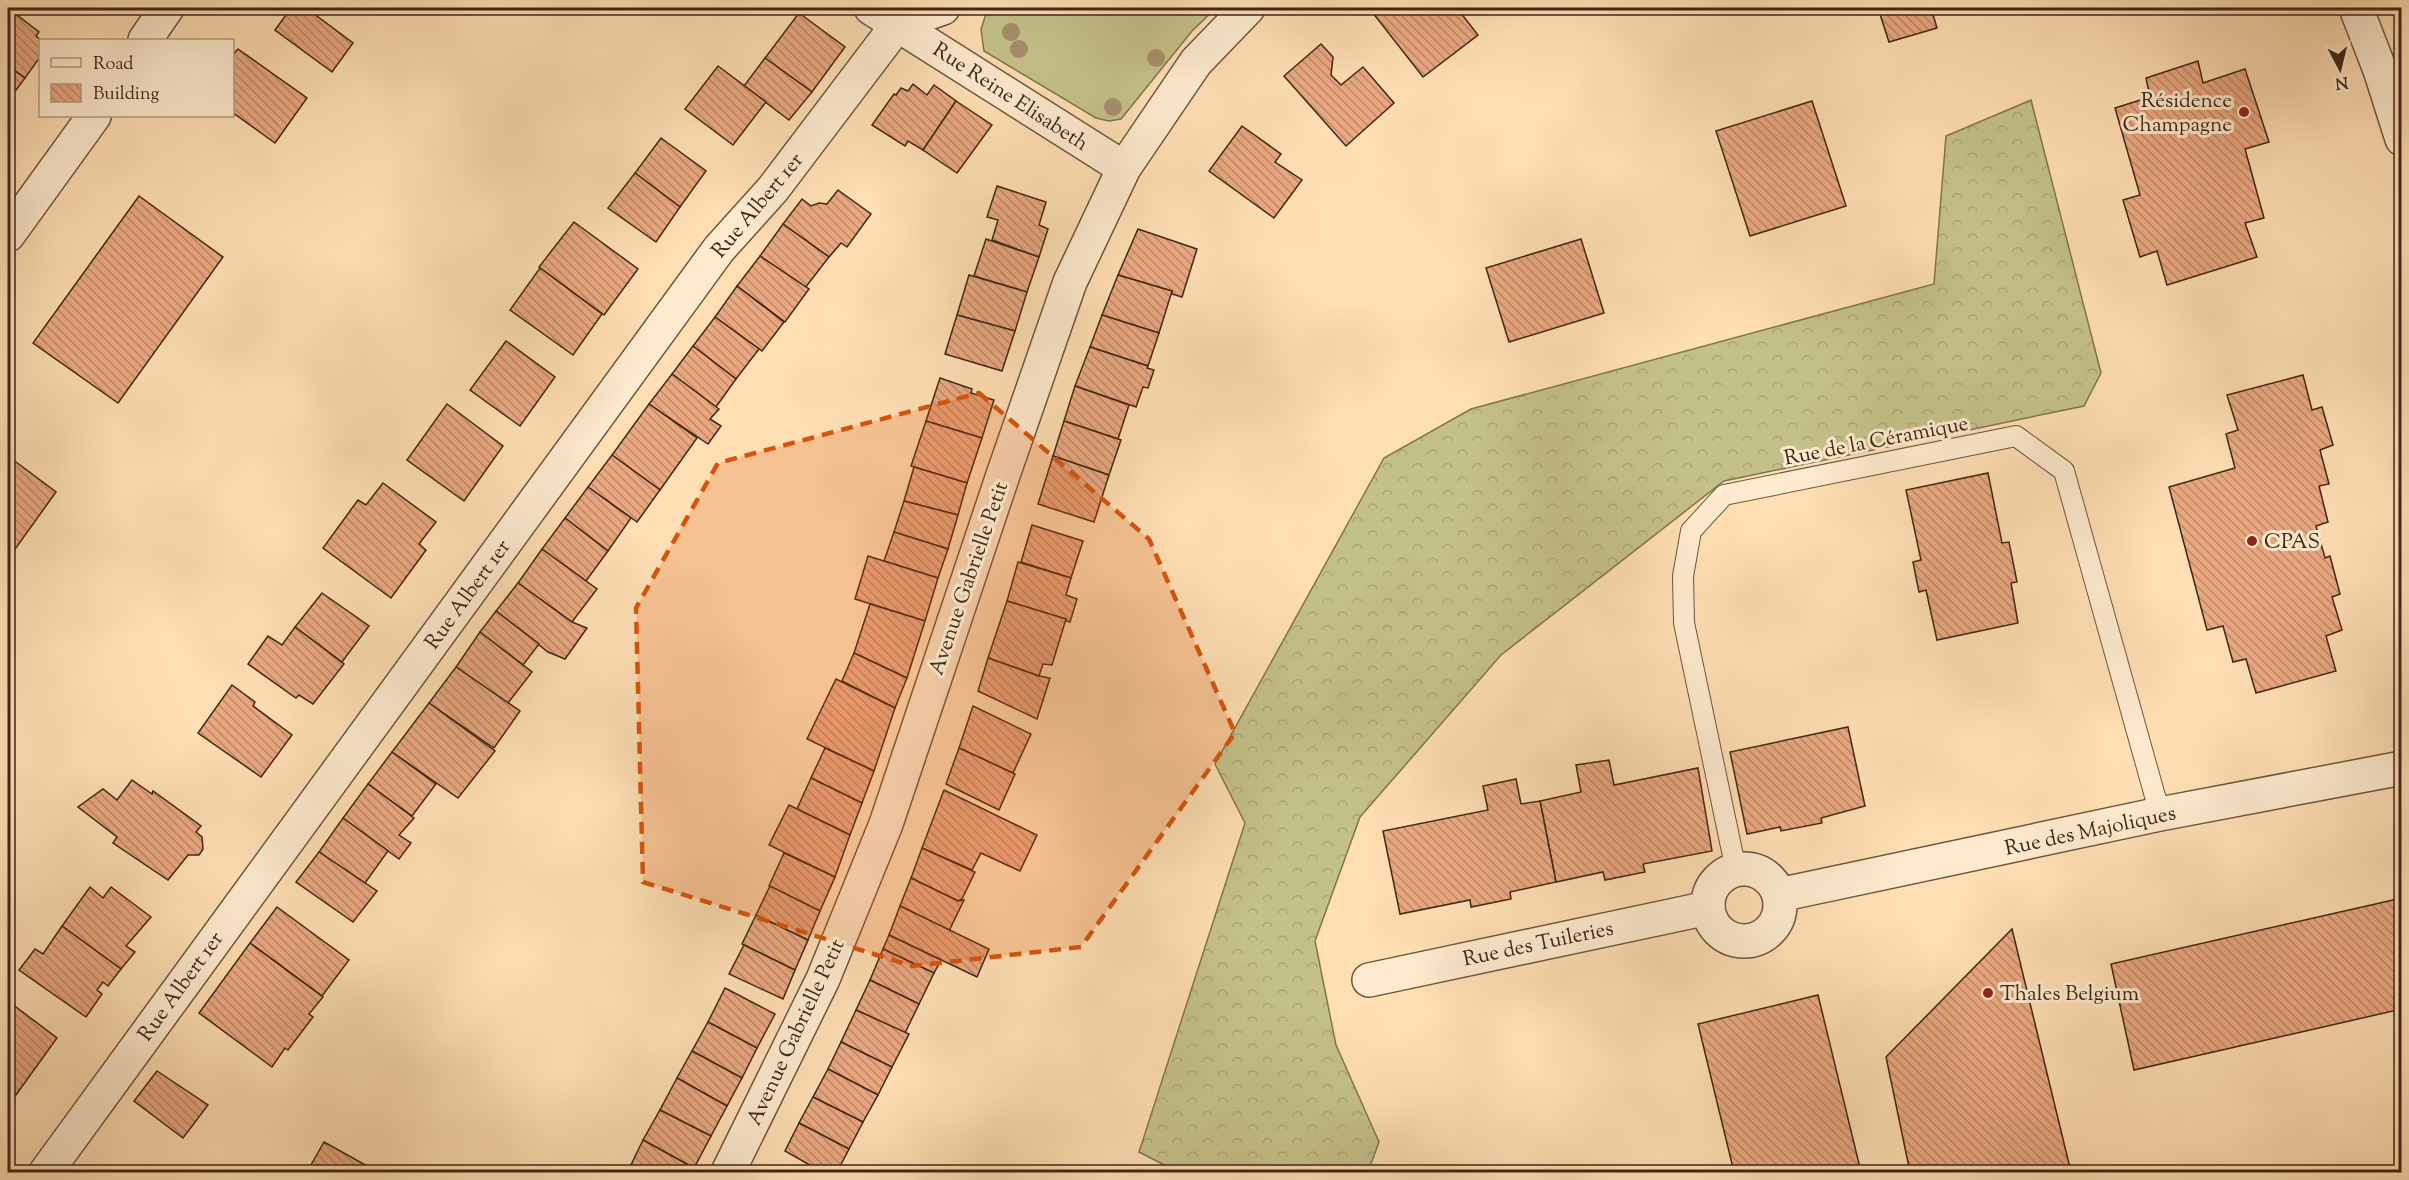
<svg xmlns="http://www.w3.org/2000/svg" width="2409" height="1180" viewBox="0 0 2409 1180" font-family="'Sorts Mill Goudy',serif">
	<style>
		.grass { fill: #c4c08a; stroke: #827350; stroke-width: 1.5 }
		.forest { fill: url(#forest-crowns); stroke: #827350; stroke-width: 1.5 }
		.building { fill: url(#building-back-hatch); stroke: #3f2616; stroke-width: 1.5 }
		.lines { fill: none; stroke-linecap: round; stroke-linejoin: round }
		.service-casing { stroke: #6f543d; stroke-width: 22 }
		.minor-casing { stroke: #6f543d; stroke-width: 36 }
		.tertiary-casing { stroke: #6f543d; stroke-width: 36 }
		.service { stroke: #feeace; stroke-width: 20 }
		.minor { stroke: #feeace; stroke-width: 33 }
		.tertiary { stroke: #feeace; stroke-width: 33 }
		.tree { fill: #a78e6d }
		.marked { fill: #d7540d; fill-opacity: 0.2; stroke: #d7540d; stroke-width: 4.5; stroke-dasharray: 12 8; stroke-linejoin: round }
		.poi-dot { fill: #8f2418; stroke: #feeace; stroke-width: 2 }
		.labels { text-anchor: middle; stroke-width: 6; stroke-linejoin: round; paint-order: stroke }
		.street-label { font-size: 21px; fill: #3f2616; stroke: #feeace }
		.poi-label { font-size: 21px; fill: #3f2616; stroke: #feeace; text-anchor: start }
	</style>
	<defs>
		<pattern id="forest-crowns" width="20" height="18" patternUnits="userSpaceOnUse" patternTransform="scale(1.5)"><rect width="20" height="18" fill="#c4c08a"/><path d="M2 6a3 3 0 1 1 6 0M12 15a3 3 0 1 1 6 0" fill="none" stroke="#a9a576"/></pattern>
		<pattern id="building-back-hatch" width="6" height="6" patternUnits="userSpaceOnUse" patternTransform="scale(1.5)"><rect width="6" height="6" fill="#eaa881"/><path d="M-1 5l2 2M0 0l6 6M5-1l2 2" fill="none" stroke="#bf8969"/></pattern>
	</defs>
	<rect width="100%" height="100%" fill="#fedeb3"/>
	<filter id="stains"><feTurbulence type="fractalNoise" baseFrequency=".00333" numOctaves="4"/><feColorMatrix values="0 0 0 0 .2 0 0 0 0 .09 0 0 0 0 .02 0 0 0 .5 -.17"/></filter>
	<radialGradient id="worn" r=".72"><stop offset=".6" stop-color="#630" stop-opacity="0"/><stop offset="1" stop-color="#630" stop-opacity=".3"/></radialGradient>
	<!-- grass -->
	<polygon class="grass" points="997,8 1216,8 1192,31 1121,119 1109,121 1096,118 984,51 981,29 987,11"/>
	<!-- forest -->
	<polygon class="forest" points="2031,100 2101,373 2084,406 1724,481 1501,655 1360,817 1315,941 1336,1045 1379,1142 1368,1172 1178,1172 1139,1152 1245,823 1215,764 1384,458 1471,409 1934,284 1946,136"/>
	<!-- building -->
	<g class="building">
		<polygon points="8,8 39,32 36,36 41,40 40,57 25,78 8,66"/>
		<polygon points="291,8 306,8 353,43 332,72 275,30"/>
		<polygon points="1369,8 1457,8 1478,35 1423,77"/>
		<polygon points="1878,8 1931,8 1937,28 1889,42"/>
		<polygon points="799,13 845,47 812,92 765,58"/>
		<polygon points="1321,44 1333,57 1331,75 1341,85 1363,67 1394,103 1346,146 1284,76"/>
		<polygon points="238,49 307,98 275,143 232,112 232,56"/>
		<polygon points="765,58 812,92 789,120 744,86"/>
		<polygon points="2198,61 2203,83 2245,69 2269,142 2245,149 2264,218 2245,223 2257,257 2167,285 2157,251 2140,257 2123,200 2140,195 2115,108 2150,97 2146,78"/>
		<polygon points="8,66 25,78 8,101"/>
		<polygon points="718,66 766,102 733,145 685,109"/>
		<polygon points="913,84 927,95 934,85 956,101 923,150 908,141 905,146 872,125 894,94 896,95 901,88 908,91"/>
		<polygon points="956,101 992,125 957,173 923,150"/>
		<polygon points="1812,101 1846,206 1750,236 1716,131"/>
		<polygon points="1242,126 1281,154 1275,162 1302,180 1274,218 1209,171"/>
		<polygon points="661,138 706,171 680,207 635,173"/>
		<polygon points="635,173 680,207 656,242 608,208"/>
		<polygon points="997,186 1046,202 1039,225 1048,229 1039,257 992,240 998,220 987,217"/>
		<polygon points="838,190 871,214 847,247 841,243 829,257 783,224 802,199 811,206 819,203 827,204"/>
		<polygon points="139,196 223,257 118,403 33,343"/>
		<polygon points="574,222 638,269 604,315 539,267"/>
		<polygon points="783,224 829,257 805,288 760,256"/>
		<polygon points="1138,229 1197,249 1182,297 1172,294 1172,291 1118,275"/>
		<polygon points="986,239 1039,257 1027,292 974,276"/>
		<polygon points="1581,239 1604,313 1509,342 1486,268"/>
		<polygon points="760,256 809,289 785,322 737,286"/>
		<polygon points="540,268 602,314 573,355 510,310"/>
		<polygon points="969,275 1027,292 1015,331 957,315"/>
		<polygon points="1118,275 1172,291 1159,333 1102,315"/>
		<polygon points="737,286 784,322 762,351 715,317"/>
		<polygon points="957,315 1015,331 1002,371 945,354"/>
		<polygon points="1102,315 1159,333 1148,366 1090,347"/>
		<polygon points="715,317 759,349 736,379 693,346"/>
		<polygon points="506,341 555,377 520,426 470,390"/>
		<polygon points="693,346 736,379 716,407 672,374"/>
		<polygon points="1090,347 1148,366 1147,368 1154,370 1148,388 1143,387 1136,407 1075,386"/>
		<polygon points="672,374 719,409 710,419 721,426 708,444 649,404"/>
		<polygon points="2303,375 2312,410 2322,407 2333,445 2320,450 2329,484 2319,486 2328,522 2316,526 2325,558 2330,556 2340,594 2332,597 2342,630 2326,636 2336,671 2256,693 2246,659 2233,662 2223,626 2207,630 2169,487 2235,468 2226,434 2238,430 2227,395"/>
		<polygon points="940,378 972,389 971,393 994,400 982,438 926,421"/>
		<polygon points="1075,386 1129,405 1118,439 1064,421"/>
		<polygon points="447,404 503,446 464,501 407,460"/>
		<polygon points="649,404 697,438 660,490 612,455"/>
		<polygon points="926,421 982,438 967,483 911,466"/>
		<polygon points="1064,421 1121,440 1109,475 1053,456"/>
		<polygon points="612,455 660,490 637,522 588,487"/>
		<polygon points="8,456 56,492 8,559"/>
		<polygon points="1053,456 1109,475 1094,522 1038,504"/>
		<polygon points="914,467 967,483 958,515 904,501"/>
		<polygon points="1988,473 2002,543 2009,542 2017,582 2011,583 2018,623 1937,640 1926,590 1919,592 1913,562 1921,560 1906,490"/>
		<polygon points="383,483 436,522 419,544 426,550 391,598 323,548 358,500 366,505"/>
		<polygon points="588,487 631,518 608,551 565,518"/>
		<polygon points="904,501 958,515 948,549 894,532"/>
		<polygon points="565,518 608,551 586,581 542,549"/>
		<polygon points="1032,525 1083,541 1071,578 1021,562"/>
		<polygon points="894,532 948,549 938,578 884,561"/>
		<polygon points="542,549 597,589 572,622 518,583"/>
		<polygon points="868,556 938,578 925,621 855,599"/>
		<polygon points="1018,562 1071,578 1066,595 1077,599 1070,622 1066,621 1066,619 1007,601"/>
		<polygon points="518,583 572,622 587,628 565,659 548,652 496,611"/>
		<polygon points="322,593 369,626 342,662 295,627"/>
		<polygon points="1007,601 1066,619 1052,665 1043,664 1039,676 988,658"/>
		<polygon points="870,604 925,621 907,678 854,653"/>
		<polygon points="496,611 539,644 523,665 480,632"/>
		<polygon points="295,627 344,664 313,704 299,695 296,698 248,664 268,636 282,645"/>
		<polygon points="480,632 532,672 508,703 456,667"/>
		<polygon points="854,653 907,678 895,708 842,681"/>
		<polygon points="988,658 1039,676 1050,678 1037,719 978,691"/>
		<polygon points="456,667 520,711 494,748 429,703"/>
		<polygon points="836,679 895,708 874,771 807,739"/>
		<polygon points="232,685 255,702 253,706 292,735 261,777 198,733"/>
		<polygon points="429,703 495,751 458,798 392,752"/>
		<polygon points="973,706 1031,734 1013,773 959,748"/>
		<polygon points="1848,727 1865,806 1821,818 1822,823 1781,831 1780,827 1747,834 1730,752"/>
		<polygon points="825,748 874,771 862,803 811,778"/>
		<polygon points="959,748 1015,774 999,810 946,784"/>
		<polygon points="392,752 436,784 412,816 368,784"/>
		<polygon points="1609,760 1614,785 1698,768 1712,851 1643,864 1645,872 1605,880 1603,872 1556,882 1540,801 1581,792 1576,765"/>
		<polygon points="811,778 862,803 850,835 797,809"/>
		<polygon points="1516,779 1521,804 1540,801 1556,882 1510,892 1511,899 1471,907 1470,900 1400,914 1383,831 1488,810 1483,786"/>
		<polygon points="132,780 152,794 153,791 201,826 196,832 202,837 203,849 199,855 188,855 168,880 113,843 117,837 78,807 103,789 117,800"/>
		<polygon points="368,784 414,818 399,835 411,843 399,859 343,818"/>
		<polygon points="944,790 1037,835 1020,871 981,853 972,870 922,848"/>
		<polygon points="789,805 850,835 835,877 769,845"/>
		<polygon points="343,818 388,851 365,883 319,852"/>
		<polygon points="922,848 975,872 962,899 958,901 911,878"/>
		<polygon points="319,852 377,891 353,922 296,882"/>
		<polygon points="784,853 835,877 820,911 769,886"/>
		<polygon points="911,878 958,901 964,900 949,931 900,906"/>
		<polygon points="770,886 820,911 808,940 756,915"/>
		<polygon points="90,887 103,898 111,887 151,917 126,946 135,952 121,969 62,926"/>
		<polygon points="2402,898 2402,1009 2134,1070 2111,964"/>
		<polygon points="900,906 989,949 977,977 889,935"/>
		<polygon points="277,907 349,960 322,996 250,943"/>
		<polygon points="756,915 808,940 795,970 742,944"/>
		<polygon points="62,926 121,969 108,986 103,982 97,990 102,994 86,1017 19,970 35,949 43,954"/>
		<polygon points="2012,929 2071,1172 1910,1172 1886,1057"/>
		<polygon points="889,935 941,960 934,973 883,949"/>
		<polygon points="250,943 323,997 309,1014 313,1017 288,1050 285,1048 272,1067 199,1013"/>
		<polygon points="744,945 795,970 783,999 729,974"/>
		<polygon points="883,949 934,973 919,1004 870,980"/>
		<polygon points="870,980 919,1004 905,1033 856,1010"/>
		<polygon points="725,988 775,1014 757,1048 708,1022"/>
		<polygon points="1818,995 1861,1172 1734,1172 1698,1024"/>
		<polygon points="8,1001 57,1038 13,1099 8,1097"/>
		<polygon points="856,1010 909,1034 892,1067 841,1042"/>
		<polygon points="708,1022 757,1048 742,1078 692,1051"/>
		<polygon points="841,1042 892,1067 878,1095 828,1069"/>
		<polygon points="692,1051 742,1078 727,1106 677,1078"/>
		<polygon points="828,1069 878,1095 863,1122 813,1097"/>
		<polygon points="157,1071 208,1105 183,1138 134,1101"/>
		<polygon points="677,1078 727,1106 711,1136 660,1110"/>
		<polygon points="813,1097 863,1122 849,1149 799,1123"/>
		<polygon points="660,1110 711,1136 694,1168 643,1140"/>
		<polygon points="799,1123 849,1149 837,1172 822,1172 785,1151"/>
		<polygon points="643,1140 694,1168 692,1172 639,1172 630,1167"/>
		<polygon points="324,1142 378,1172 307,1172"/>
	</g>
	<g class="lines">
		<defs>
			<polyline id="service" points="1736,870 1684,623 1683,576 1691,531 1724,495 2016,436 2064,471 2160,814"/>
			<g id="minor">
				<polyline points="871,8 1124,168"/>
				<polyline points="898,24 943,8"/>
				<polyline points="145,40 167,8"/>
				<polyline points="8,235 94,116"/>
				<circle cx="1744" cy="905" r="36"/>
				<polyline points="1779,895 2160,814 2402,768"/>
				<polyline points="1369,980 1708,908"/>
				<polyline points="46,1172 719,249 773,189 898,24"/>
				<polyline points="728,1172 823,979 886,824 1003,475 1070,282 1124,168 1196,62 1248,8"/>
			</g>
			<polyline id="tertiary" points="2356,8 2380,70 2402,139"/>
		</defs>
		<!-- service casing -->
		<use href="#service" class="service-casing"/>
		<!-- minor casing -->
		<use href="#minor" class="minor-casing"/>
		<!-- tertiary casing -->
		<use href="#tertiary" class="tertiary-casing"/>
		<!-- service -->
		<use href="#service" class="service"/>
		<!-- minor -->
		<use href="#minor" class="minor"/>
		<!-- tertiary -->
		<use href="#tertiary" class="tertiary"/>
	</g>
	<!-- trees -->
	<g class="tree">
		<circle cx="1011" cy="32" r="9"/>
		<circle cx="1019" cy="49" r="9"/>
		<circle cx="1156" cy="58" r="9"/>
		<circle cx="1113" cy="107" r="9"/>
	</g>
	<!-- marked area -->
	<path class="marked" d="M979,393L1149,539L1235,733L1081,947L912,966L643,882L636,608L718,463Z"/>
	<!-- markers -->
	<g class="poi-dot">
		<circle cx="2244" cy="112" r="6"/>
		<circle cx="2252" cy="541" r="6"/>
		<circle cx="1988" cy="993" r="6"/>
	</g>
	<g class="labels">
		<!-- street labels -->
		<g class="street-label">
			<text transform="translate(1011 96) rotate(33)" y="7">Rue Reine Elisabeth</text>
			<text transform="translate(757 205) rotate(-50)" y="7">Rue Albert 1er</text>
			<text transform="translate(1876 440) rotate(-11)" y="7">Rue de la Céramique</text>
			<text transform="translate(968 578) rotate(-71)" y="7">Avenue Gabrielle Petit</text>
			<text transform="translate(467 594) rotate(-54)" y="7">Rue Albert 1er</text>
			<text transform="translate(2090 830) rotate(-12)" y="7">Rue des Majoliques</text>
			<text transform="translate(1538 943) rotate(-12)" y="7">Rue des Tuileries</text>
			<text transform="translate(180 986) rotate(-54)" y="7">Rue Albert 1er</text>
			<text transform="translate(795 1032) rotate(-65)" y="7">Avenue Gabrielle Petit</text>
		</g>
		<!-- poi labels -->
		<g class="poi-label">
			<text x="2232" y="107" text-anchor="end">Résidence<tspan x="2232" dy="24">Champagne</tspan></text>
			<text x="2264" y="548">CPAS</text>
			<text x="2000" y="1000">Thales Belgium</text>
		</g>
	</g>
	<!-- margin -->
	<rect width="2409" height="1180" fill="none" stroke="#fedeb3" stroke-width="30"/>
	<rect x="9" y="9" width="2391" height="1162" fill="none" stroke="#3f2616" stroke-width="3"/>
	<rect x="15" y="15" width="2379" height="1150" fill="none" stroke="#3f2616" stroke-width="1.5"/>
	<!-- legend -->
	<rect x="39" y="39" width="195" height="78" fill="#feeace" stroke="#b29c84" stroke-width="1.5"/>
	<rect x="51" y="58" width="30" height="9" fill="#feeace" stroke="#b29c84" stroke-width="1.5"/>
	<text x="93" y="69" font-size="18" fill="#3f2616">Road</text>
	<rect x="51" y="84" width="30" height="18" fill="url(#building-back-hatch)" stroke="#b29c84" stroke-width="1.5"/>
	<text x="93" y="99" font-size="18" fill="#3f2616">Building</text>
	<!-- north arrow -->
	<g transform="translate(2340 69) rotate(173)" stroke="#feeace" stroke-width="4.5" paint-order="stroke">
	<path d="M0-4.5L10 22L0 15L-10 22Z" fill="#3f2616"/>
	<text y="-9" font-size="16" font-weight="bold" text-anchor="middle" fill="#3f2616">N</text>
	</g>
	<rect width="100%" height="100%" filter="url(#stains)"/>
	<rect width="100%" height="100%" fill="url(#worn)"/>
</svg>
